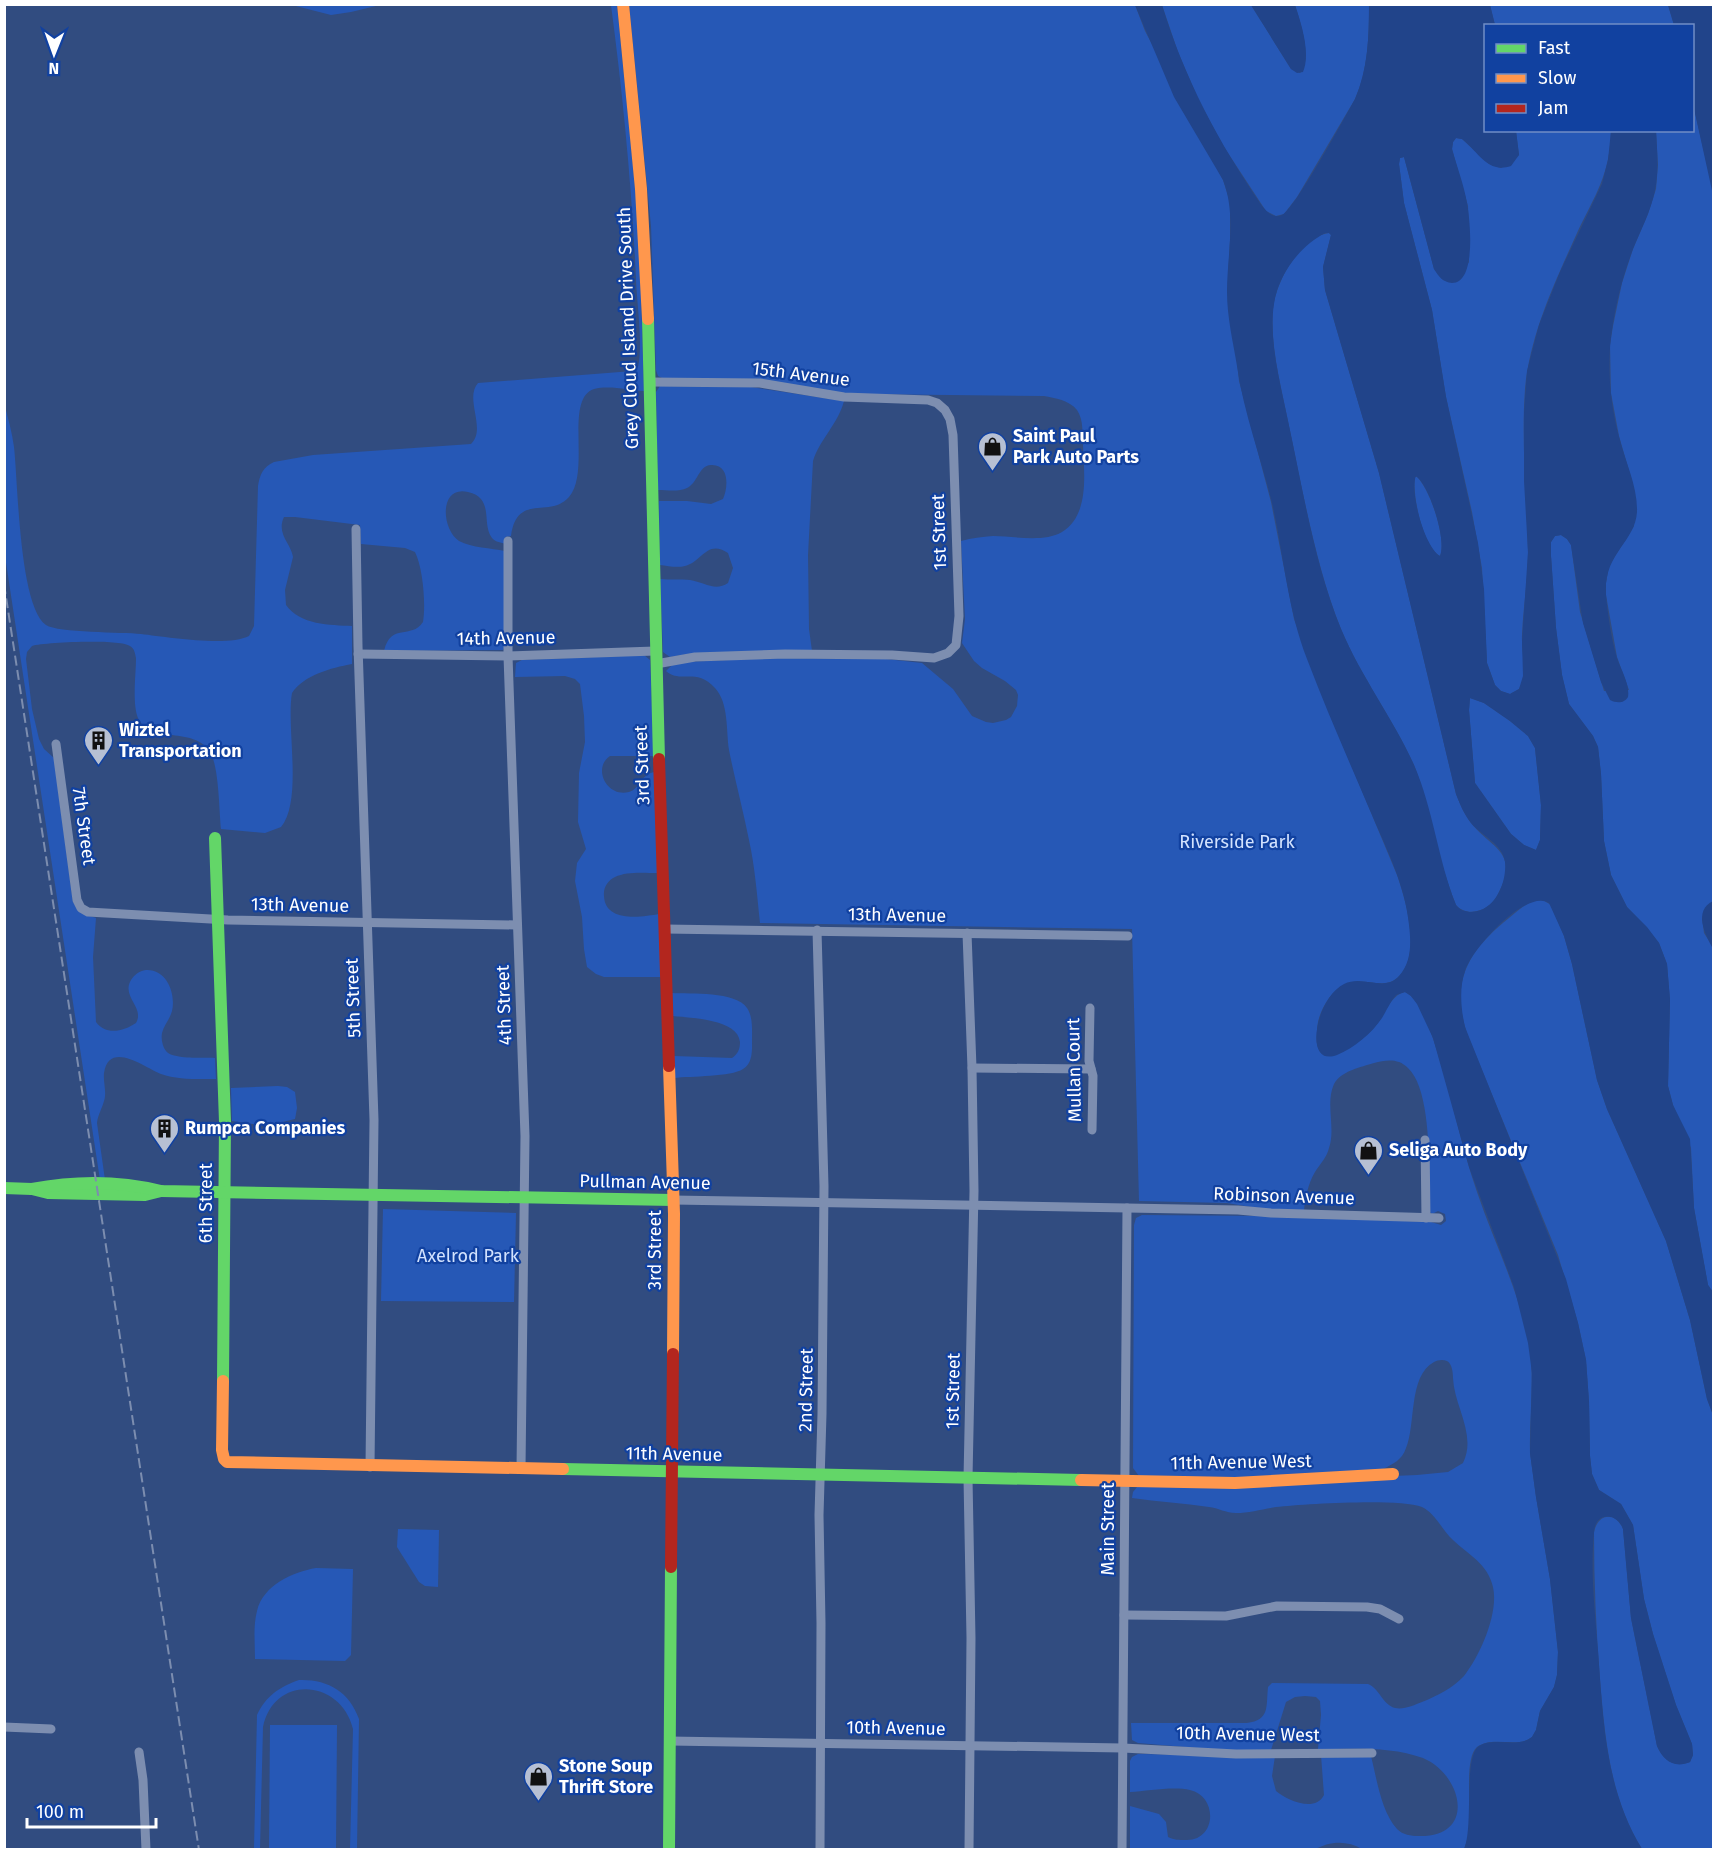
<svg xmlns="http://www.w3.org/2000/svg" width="1718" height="1854" viewBox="0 0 1718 1854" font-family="'Fira Sans',sans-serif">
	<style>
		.green { fill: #2658b6 }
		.water { fill: #21448a; fill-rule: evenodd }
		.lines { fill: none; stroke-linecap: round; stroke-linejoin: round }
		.street { stroke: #7d8eb0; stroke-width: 9 }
		.fast { stroke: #63d668; stroke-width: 12 }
		.slow { stroke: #ff974d; stroke-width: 12 }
		.jam { stroke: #b3261e; stroke-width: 12 }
		.rail { stroke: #7c8daf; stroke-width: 2; stroke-dasharray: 10 4.5; stroke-linecap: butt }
		.labels { text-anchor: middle; stroke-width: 4.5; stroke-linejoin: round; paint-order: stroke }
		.street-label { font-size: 18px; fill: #fff; stroke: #1141a0 }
		.poi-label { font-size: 18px; font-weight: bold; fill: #fff; stroke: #1141a0; text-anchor: start }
		.park-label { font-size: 18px; fill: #d2e2fe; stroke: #1141a0 }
	</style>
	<rect width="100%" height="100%" fill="#314c80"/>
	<!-- green -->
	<g class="green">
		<polygon points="292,5 292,4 380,5 351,12 331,15"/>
		<path d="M611,5H617L639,226L644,391C629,390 609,385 594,389C564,399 591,472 569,497C550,519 517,492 511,536L505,537V544C500,542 495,542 492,538C481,524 495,498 468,492C439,485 441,529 459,541C472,548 491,548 505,551V647L503,650L384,651C391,622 411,640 423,622C426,604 423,568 415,552L405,548L361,544L360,525L295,517H284C276,534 291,543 293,557L285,590L286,605C300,625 330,625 352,626V664C331,668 304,675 292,693C286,727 303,800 281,827L265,833L221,829C219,810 219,766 210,752C195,726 149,744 138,718C132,703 136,675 136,658C135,654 135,649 130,646C120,639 45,642 32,646L27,652L26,659L32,709L39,739L44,749L54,758L73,902L81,913L96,918L93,957L96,1022C106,1036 124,1031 136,1023C145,1007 121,997 131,980C134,975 139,971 146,970C167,969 176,994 172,1011C170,1019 164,1025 162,1033C161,1038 162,1046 166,1051C173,1060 204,1057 215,1058L216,1079C198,1079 178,1080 161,1074C147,1069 109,1039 104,1073C103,1082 107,1092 104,1101C102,1109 98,1114 97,1123L105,1180H100L5,556L4,403C8,418 12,432 14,447C18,482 19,606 46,625C58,633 122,632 141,634C166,637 228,647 249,636L254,626L258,486C260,474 263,467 274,462L313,455L471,444C487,429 464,399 478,383L633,371L638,367C643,345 637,304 636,280C632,188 623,96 611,5Z"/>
		<path d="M629,5H1135L1145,31L1223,180L1230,202V239L1228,278L1239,381L1271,502L1294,619L1321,693L1397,875C1406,901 1420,949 1402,973C1382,999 1356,963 1329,998C1322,1008 1317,1019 1317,1032C1316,1041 1316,1050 1325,1056C1343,1051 1357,1045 1371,1031C1383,1020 1389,995 1405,992C1421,999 1432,1035 1437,1051C1452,1097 1461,1146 1477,1192C1494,1243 1519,1290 1529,1344C1535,1380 1529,1416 1530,1453L1536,1497L1550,1579L1558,1652L1557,1675L1554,1687L1540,1711L1536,1730L1532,1737C1517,1749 1493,1735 1477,1747C1464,1758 1471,1809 1470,1826C1469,1834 1467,1842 1464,1849H1362C1347,1840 1329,1841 1314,1850L1130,1849V1806L1159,1814L1166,1822L1168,1837C1174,1840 1179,1840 1186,1840C1217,1841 1218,1796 1190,1790C1174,1786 1147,1791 1130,1792V1761L1132,1757L1138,1754L1275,1756L1272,1776L1276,1791C1287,1800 1315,1813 1324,1795L1321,1755L1371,1756C1377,1780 1381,1811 1397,1829C1403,1835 1411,1836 1418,1836C1477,1838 1463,1775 1423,1758C1391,1746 1352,1749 1318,1749L1321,1715L1320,1701L1316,1697L1305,1696L1295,1697L1286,1702L1271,1750L1232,1751L1138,1743L1132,1740L1131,1723H1247C1270,1720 1266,1707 1268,1687L1272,1683L1368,1684C1380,1689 1382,1704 1395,1708C1404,1710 1414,1705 1422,1702C1437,1696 1453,1688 1464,1676C1480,1656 1499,1613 1493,1587C1488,1564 1469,1555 1453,1540C1442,1530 1435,1513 1422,1507C1399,1498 1304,1504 1276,1507C1263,1509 1249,1513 1236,1513C1226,1513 1218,1508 1209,1507C1184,1503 1158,1502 1132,1498L1133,1492L1137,1487L1417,1475L1448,1472L1463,1463C1477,1435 1454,1406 1453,1378C1453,1372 1452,1364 1447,1361C1443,1359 1437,1360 1434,1362C1408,1376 1416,1425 1406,1448C1402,1460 1393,1464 1383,1469L1290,1480L1139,1476L1133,1468L1134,1225L1136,1218L1142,1215L1267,1216L1431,1222L1441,1225L1446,1221L1445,1214L1438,1211L1432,1214L1429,1211C1429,1178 1433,1091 1408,1068C1398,1058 1386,1060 1374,1063C1361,1067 1341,1071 1334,1084C1325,1104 1336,1128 1329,1148C1327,1157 1320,1164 1315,1172C1308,1184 1305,1198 1304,1211L1263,1209L1227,1203L1139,1201L1132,929L760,923C757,895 755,867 749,840C743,810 735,780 729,750C726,731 729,703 715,688C696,667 681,684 666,671L672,665L684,662L774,658L886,659L922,663L953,689L972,716L986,722L993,723L1006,720L1011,717L1017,706L1018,695L1016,690L1005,681L982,668L974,661L962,643L965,619L961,541C972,538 982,537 993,536C1014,536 1043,543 1062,532C1090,515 1084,473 1083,446C1082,434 1084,420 1077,410C1069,400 1055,398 1044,396L857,394L662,378L658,376L656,370L651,226Z"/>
		<path d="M1162,5H1251L1291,69L1300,73C1313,61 1300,20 1295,5H1369C1369,37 1368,70 1355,99L1297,197L1284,214L1276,216L1266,211L1224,147L1199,101L1178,52Z"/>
		<polygon points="1490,5 1668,5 1674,25 1495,25"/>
		<polygon points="1693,104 1714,195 1714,901 1702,918 1704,933 1714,949 1713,1292 1708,1285 1694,1208 1691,1148 1673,1105 1668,1086 1670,1000 1667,964 1659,943 1647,928 1627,907 1611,875 1604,841 1601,774 1598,747 1593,736 1569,704 1562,675 1556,628 1551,556 1551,542 1555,536 1561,535 1567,539 1571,545 1580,612 1604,691 1629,690 1617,657 1606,595 1606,583 1609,566 1634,526 1632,481 1619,436 1611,393 1610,345 1613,326 1622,283 1633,249 1648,214 1656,189 1658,165 1656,131 1692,130"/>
		<path d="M1516,131H1611C1610,175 1595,195 1577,233C1555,282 1530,334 1525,389C1521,444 1527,498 1528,553C1528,580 1523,608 1522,635C1521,651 1528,674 1519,689L1510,694L1501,691L1495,685L1487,663L1482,568L1472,512L1446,397L1432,310L1404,203L1399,164L1400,158L1404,157L1434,269L1443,280L1455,282L1469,262V235L1468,206L1452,149L1453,142L1456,138L1462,139L1489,164L1501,168L1519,155Z"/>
		<path d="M1329,233L1331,235L1323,267L1325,290L1379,473L1456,794C1460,804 1464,814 1471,823C1492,849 1520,852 1498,894C1494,902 1487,909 1477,911C1469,913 1461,911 1456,905C1445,877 1437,847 1429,818C1425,800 1421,782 1414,765C1393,718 1361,677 1341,629C1316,567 1303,492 1289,426C1282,389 1270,348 1273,309C1275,283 1300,237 1329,233Z"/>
		<path d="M660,386L751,387L844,401C838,424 820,439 813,461L808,555L809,629L812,651L688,654L670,657L663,652L660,579C670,580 681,579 690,580C704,582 715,592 728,583L733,568L728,553C707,539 702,562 685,566C677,568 668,566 660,565L659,501H687L711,504L723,499C728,488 730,464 711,465C698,466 698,483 687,488C679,492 667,490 658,490L656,392Z"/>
		<path d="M1415,477H1417C1430,489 1447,540 1440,556C1423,547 1412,495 1415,477Z"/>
		<path d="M644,655L650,660L654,756H610C592,768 607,798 629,792C640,789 640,775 654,772L658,873C645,873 627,871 615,877C608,880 603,888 604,896C605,923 642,917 659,914L661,977H604L596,974L587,967L584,949L582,917L575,881L577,863L586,849L578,822L579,773L585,742L584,716L580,684L575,679L565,676L515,677L516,663L522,660Z"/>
		<polygon points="1470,698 1484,703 1510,721 1528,736 1535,748 1541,805 1540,840 1536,850 1524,845 1511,834 1475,783 1469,710"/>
		<path d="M1541,899L1551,905L1564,936L1572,964L1597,1080L1607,1109L1666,1241L1690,1320L1707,1399L1713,1415V1849H1642C1610,1797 1605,1739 1600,1679C1596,1630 1594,1581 1594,1533C1597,1513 1616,1511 1623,1529L1631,1618L1657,1746C1663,1760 1674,1768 1690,1762L1693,1755L1692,1744L1676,1705L1653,1634L1644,1599L1633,1525L1621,1504L1599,1490L1592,1474L1590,1456L1589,1402L1586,1360L1578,1323L1558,1255L1468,1036C1449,982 1468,951 1509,918C1519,910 1528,901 1541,899Z"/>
		<path d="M672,993C690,994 736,991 747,1008C753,1017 752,1029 752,1040C752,1050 753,1063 743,1069C731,1077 691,1076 674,1078V1056L732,1058C738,1054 740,1049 740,1042C738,1019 691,1018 673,1016Z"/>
		<polygon points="278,1086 287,1087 295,1092 297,1108 295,1119 266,1126 232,1121 231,1088"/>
		<polygon points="383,1209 516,1213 514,1302 381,1301"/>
		<polygon points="398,1529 439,1530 438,1587 425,1586 419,1582 397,1547"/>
		<path d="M316,1568L353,1569L351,1655L345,1661L255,1659C255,1643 253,1626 257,1611C263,1585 293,1572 316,1568Z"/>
		<path d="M299,1680C327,1679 349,1691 359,1719L357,1849H350L353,1729C341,1679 274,1674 263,1727L260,1849H254L257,1715C266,1696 279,1687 299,1680Z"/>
		<polygon points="270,1725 337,1725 336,1849 269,1849"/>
	</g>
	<!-- water -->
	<g class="water">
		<path d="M1135,5H1162C1184,78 1219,143 1262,206C1267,212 1274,219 1282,215C1295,209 1345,117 1355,99C1368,69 1369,37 1369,5H1490L1495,25L1486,26V130L1516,131L1519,155L1511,166C1487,174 1478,151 1462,139L1456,138L1453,142L1452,149C1457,167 1464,185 1467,203C1470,219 1477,283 1452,283C1443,282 1439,277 1434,269L1404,157L1400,158L1399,164L1404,203L1432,310L1446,397L1478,543L1484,589L1487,663L1495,685L1501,691L1510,694L1519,689L1523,676L1522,642L1528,552L1524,481V413L1527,371L1539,325L1560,272L1602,184L1608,160L1611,131H1656C1657,150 1659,170 1655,190C1651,211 1641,229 1633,249C1621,280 1613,314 1610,347C1608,377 1611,407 1619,437C1625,461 1638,487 1637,512C1635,543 1603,553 1606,595C1608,616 1611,638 1617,658C1621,670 1630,684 1628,697C1624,704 1616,703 1610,700L1601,682L1583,623L1571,545L1567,539L1561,535L1555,536L1551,542V556L1556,628L1562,675L1569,704L1593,736L1598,747L1601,774L1604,841L1611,875L1627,907L1647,927L1659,943L1667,964L1670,1000L1668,1086L1673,1105L1690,1139L1694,1208L1708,1285L1713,1292V1415L1707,1399L1690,1320L1666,1241L1607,1109L1597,1080L1572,964L1564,936L1549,903C1526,888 1471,950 1465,971C1459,988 1461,1010 1465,1027L1566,1279L1578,1323L1586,1360L1589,1402L1590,1456L1592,1474L1599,1490L1621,1504L1633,1525L1644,1599L1653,1634L1676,1705L1692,1744L1693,1755L1690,1762C1674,1769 1663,1760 1657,1746L1631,1618L1623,1529C1617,1512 1595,1512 1594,1532C1590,1571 1595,1612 1598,1651C1603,1719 1605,1789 1642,1849H1464C1474,1827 1463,1757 1479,1746C1495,1736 1517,1749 1532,1737L1536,1730L1540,1711L1554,1687L1557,1675L1558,1652L1550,1579L1536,1497L1530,1453L1532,1373L1528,1343L1514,1287L1469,1167L1433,1038L1417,1004L1411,996L1405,992L1396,995C1390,1002 1387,1010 1382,1018C1372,1033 1354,1048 1337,1055C1303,1068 1315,999 1344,984C1363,974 1384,993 1399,976C1412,962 1411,942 1409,925C1405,883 1385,846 1369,808C1348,759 1326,709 1307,659C1288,610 1284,558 1273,507C1262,460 1244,415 1237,366C1233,342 1227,317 1227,292C1227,254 1237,216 1223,180L1174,97ZM1325,233H1329L1331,235L1323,267L1325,290L1379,473L1456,794C1460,804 1464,814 1471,823C1482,836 1503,844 1505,862C1507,881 1496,911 1472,912C1465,912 1460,910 1456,905C1438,860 1433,808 1414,765C1393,718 1361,677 1341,629C1314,563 1303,490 1288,421C1281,386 1268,340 1274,304C1278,275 1299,247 1325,233ZM1416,476C1430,486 1447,541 1440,556C1425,548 1409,491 1416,476ZM1470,698L1484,703L1510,721L1528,736L1535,748L1541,805L1540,840L1536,850L1524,845L1511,834L1475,783L1469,710Z"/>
		<path d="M1251,5H1295C1301,23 1311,53 1303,72L1297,73L1291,69Z"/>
		<polygon points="1668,5 1713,5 1713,195 1693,104 1692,26 1674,25"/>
		<path d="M1713,901H1714L1713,949C1705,934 1693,911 1713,901Z"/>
	</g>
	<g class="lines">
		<!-- street -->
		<g class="street">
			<polyline points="650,382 760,383 844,397 928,400 937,403 945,410 950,419 953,435 959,616 956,645 948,653 934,658 892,655 785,654 695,657 656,664"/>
			<polyline points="356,529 358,646 374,1120 370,1467"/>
			<polyline points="508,541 508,656 525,1136 521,1469"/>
			<polyline points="358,654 508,656 655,651"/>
			<polyline points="56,744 77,900 81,908 88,912 228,920 517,925"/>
			<polyline points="665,929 1128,936"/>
			<polyline points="817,930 824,1186 822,1414 819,1515 821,1623 820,1850"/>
			<polyline points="967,933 972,1068 974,1191 968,1478 971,1638 969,1850"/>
			<polyline points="1090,1008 1089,1061 1093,1076 1092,1130"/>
			<polyline points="972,1068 1091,1069"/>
			<polyline points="1425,1140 1426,1218"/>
			<polyline points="673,1200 1238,1210 1271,1213 1439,1218"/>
			<polyline points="1124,1615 1226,1616 1277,1606 1367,1607 1380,1609 1399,1619"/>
			<polyline points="4,1727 51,1729"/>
			<polyline points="669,1741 1123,1748 1236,1754 1372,1753"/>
			<polyline points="139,1752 143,1780 146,1850"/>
			<polyline points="1122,1850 1127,1208"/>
		</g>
		<!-- fast -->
		<g class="fast">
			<polyline points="648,319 659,759"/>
			<polyline points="215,838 225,1122 223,1381"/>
			<polyline points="4,1188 32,1189 48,1193 145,1195 161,1191"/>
			<path d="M32,1189C74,1181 120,1181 161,1191L673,1200"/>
			<polyline points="563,1469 1081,1480"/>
			<polyline points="669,1850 671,1567"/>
		</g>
		<!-- slow -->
		<g class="slow">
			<polyline points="623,4 641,189 648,319"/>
			<polyline points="669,1066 674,1214 673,1354"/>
			<polyline points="223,1381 222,1450 224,1459 227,1462 563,1469"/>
			<polyline points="1081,1480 1235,1483 1393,1474"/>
		</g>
		<!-- jam -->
		<g class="jam">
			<polyline points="659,759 669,1066"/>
			<polyline points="671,1567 673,1354"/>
		</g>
		<!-- rail -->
		<polyline class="rail" points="4,584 199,1850"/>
	</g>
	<!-- icons -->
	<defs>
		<symbol id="shop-pin" viewBox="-11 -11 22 30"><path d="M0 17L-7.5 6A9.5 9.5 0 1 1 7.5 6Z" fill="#b7c0d3" stroke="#1141a0"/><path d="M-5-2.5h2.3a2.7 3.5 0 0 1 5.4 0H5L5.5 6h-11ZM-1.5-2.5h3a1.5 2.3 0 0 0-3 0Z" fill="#111"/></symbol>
		<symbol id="building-pin" viewBox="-11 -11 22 30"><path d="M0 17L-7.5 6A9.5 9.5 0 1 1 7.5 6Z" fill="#b7c0d3" stroke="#1141a0"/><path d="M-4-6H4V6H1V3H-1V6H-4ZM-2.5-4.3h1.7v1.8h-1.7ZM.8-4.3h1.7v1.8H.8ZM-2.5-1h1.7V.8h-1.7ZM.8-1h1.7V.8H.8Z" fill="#111"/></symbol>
	</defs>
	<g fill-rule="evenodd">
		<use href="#shop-pin" x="976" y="430" width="33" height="45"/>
		<use href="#building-pin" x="82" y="724" width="33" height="45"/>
		<use href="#building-pin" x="148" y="1112" width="33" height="45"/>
		<use href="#shop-pin" x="1352" y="1134" width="33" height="45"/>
		<use href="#shop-pin" x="522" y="1760" width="33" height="45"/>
	</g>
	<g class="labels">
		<!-- street labels -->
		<g class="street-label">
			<text transform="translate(628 328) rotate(-92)" y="6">Grey Cloud Island Drive South</text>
			<text transform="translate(801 374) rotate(7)" y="6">15th Avenue</text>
			<text transform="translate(939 532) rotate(-92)" y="6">1st Street</text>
			<text transform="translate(506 638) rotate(-1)" y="6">14th Avenue</text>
			<text transform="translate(642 765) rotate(-92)" y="6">3rd Street</text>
			<text transform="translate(84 826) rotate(82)" y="6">7th Street</text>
			<text transform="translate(300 905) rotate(1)" y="6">13th Avenue</text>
			<text transform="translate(897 915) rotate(1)" y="6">13th Avenue</text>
			<text transform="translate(353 998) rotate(-92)" y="6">5th Street</text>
			<text transform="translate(504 1005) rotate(-92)" y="6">4th Street</text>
			<text transform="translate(1074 1070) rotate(-91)" y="6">Mullan Court</text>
			<text transform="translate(645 1182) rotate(1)" y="6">Pullman Avenue</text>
			<text transform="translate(1284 1196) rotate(2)" y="6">Robinson Avenue</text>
			<text transform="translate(206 1203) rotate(-90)" y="6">6th Street</text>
			<text transform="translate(655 1250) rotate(-90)" y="6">3rd Street</text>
			<text transform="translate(806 1390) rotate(-89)" y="6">2nd Street</text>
			<text transform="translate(953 1391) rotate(-89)" y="6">1st Street</text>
			<text transform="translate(674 1454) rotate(1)" y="6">11th Avenue</text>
			<text transform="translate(1241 1462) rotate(-1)" y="6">11th Avenue West</text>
			<text transform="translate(1108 1529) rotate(-90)" y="6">Main Street</text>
			<text transform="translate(896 1728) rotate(1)" y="6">10th Avenue</text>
			<text transform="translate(1248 1734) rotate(1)" y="6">10th Avenue West</text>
		</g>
		<!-- poi labels -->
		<g class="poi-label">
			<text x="1013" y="442">Saint Paul<tspan x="1013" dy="21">Park Auto Parts</tspan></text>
			<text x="119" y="736">Wiztel<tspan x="119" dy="21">Transportation</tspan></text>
			<text x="185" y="1134">Rumpca Companies</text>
			<text x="1389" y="1156">Seliga Auto Body</text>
			<text x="559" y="1772">Stone Soup<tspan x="559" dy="21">Thrift Store</tspan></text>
		</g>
		<!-- park labels -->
		<g class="park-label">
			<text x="1237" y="848">Riverside Park</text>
			<text x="468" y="1262">Axelrod Park</text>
		</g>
	</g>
	<!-- border -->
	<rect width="1718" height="1854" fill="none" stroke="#ffffff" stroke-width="12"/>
	<!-- legend -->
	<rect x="1484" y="24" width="210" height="108" fill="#1141a0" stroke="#708dc6" stroke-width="1.5"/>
	<rect x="1496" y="44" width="30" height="9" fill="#63d668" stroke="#708dc6" stroke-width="1.5"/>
	<text x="1538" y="54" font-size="18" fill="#ffffff">Fast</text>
	<rect x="1496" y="74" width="30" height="9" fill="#ff974d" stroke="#708dc6" stroke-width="1.5"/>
	<text x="1538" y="84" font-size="18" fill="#ffffff">Slow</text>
	<rect x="1496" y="104" width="30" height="9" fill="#b3261e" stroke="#708dc6" stroke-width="1.5"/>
	<text x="1538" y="114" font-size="18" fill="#ffffff">Jam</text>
	<!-- north arrow -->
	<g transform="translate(54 54) rotate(181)" stroke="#1141a0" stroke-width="4.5" paint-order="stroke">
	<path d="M0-4.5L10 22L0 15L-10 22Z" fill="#ffffff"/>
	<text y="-9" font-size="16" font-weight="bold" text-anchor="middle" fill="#ffffff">N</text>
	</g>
	<!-- scale -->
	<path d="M27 1818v9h129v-9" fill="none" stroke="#ffffff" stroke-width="3"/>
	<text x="36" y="1818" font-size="18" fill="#ffffff" stroke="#1141a0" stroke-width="4.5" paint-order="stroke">100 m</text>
</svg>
